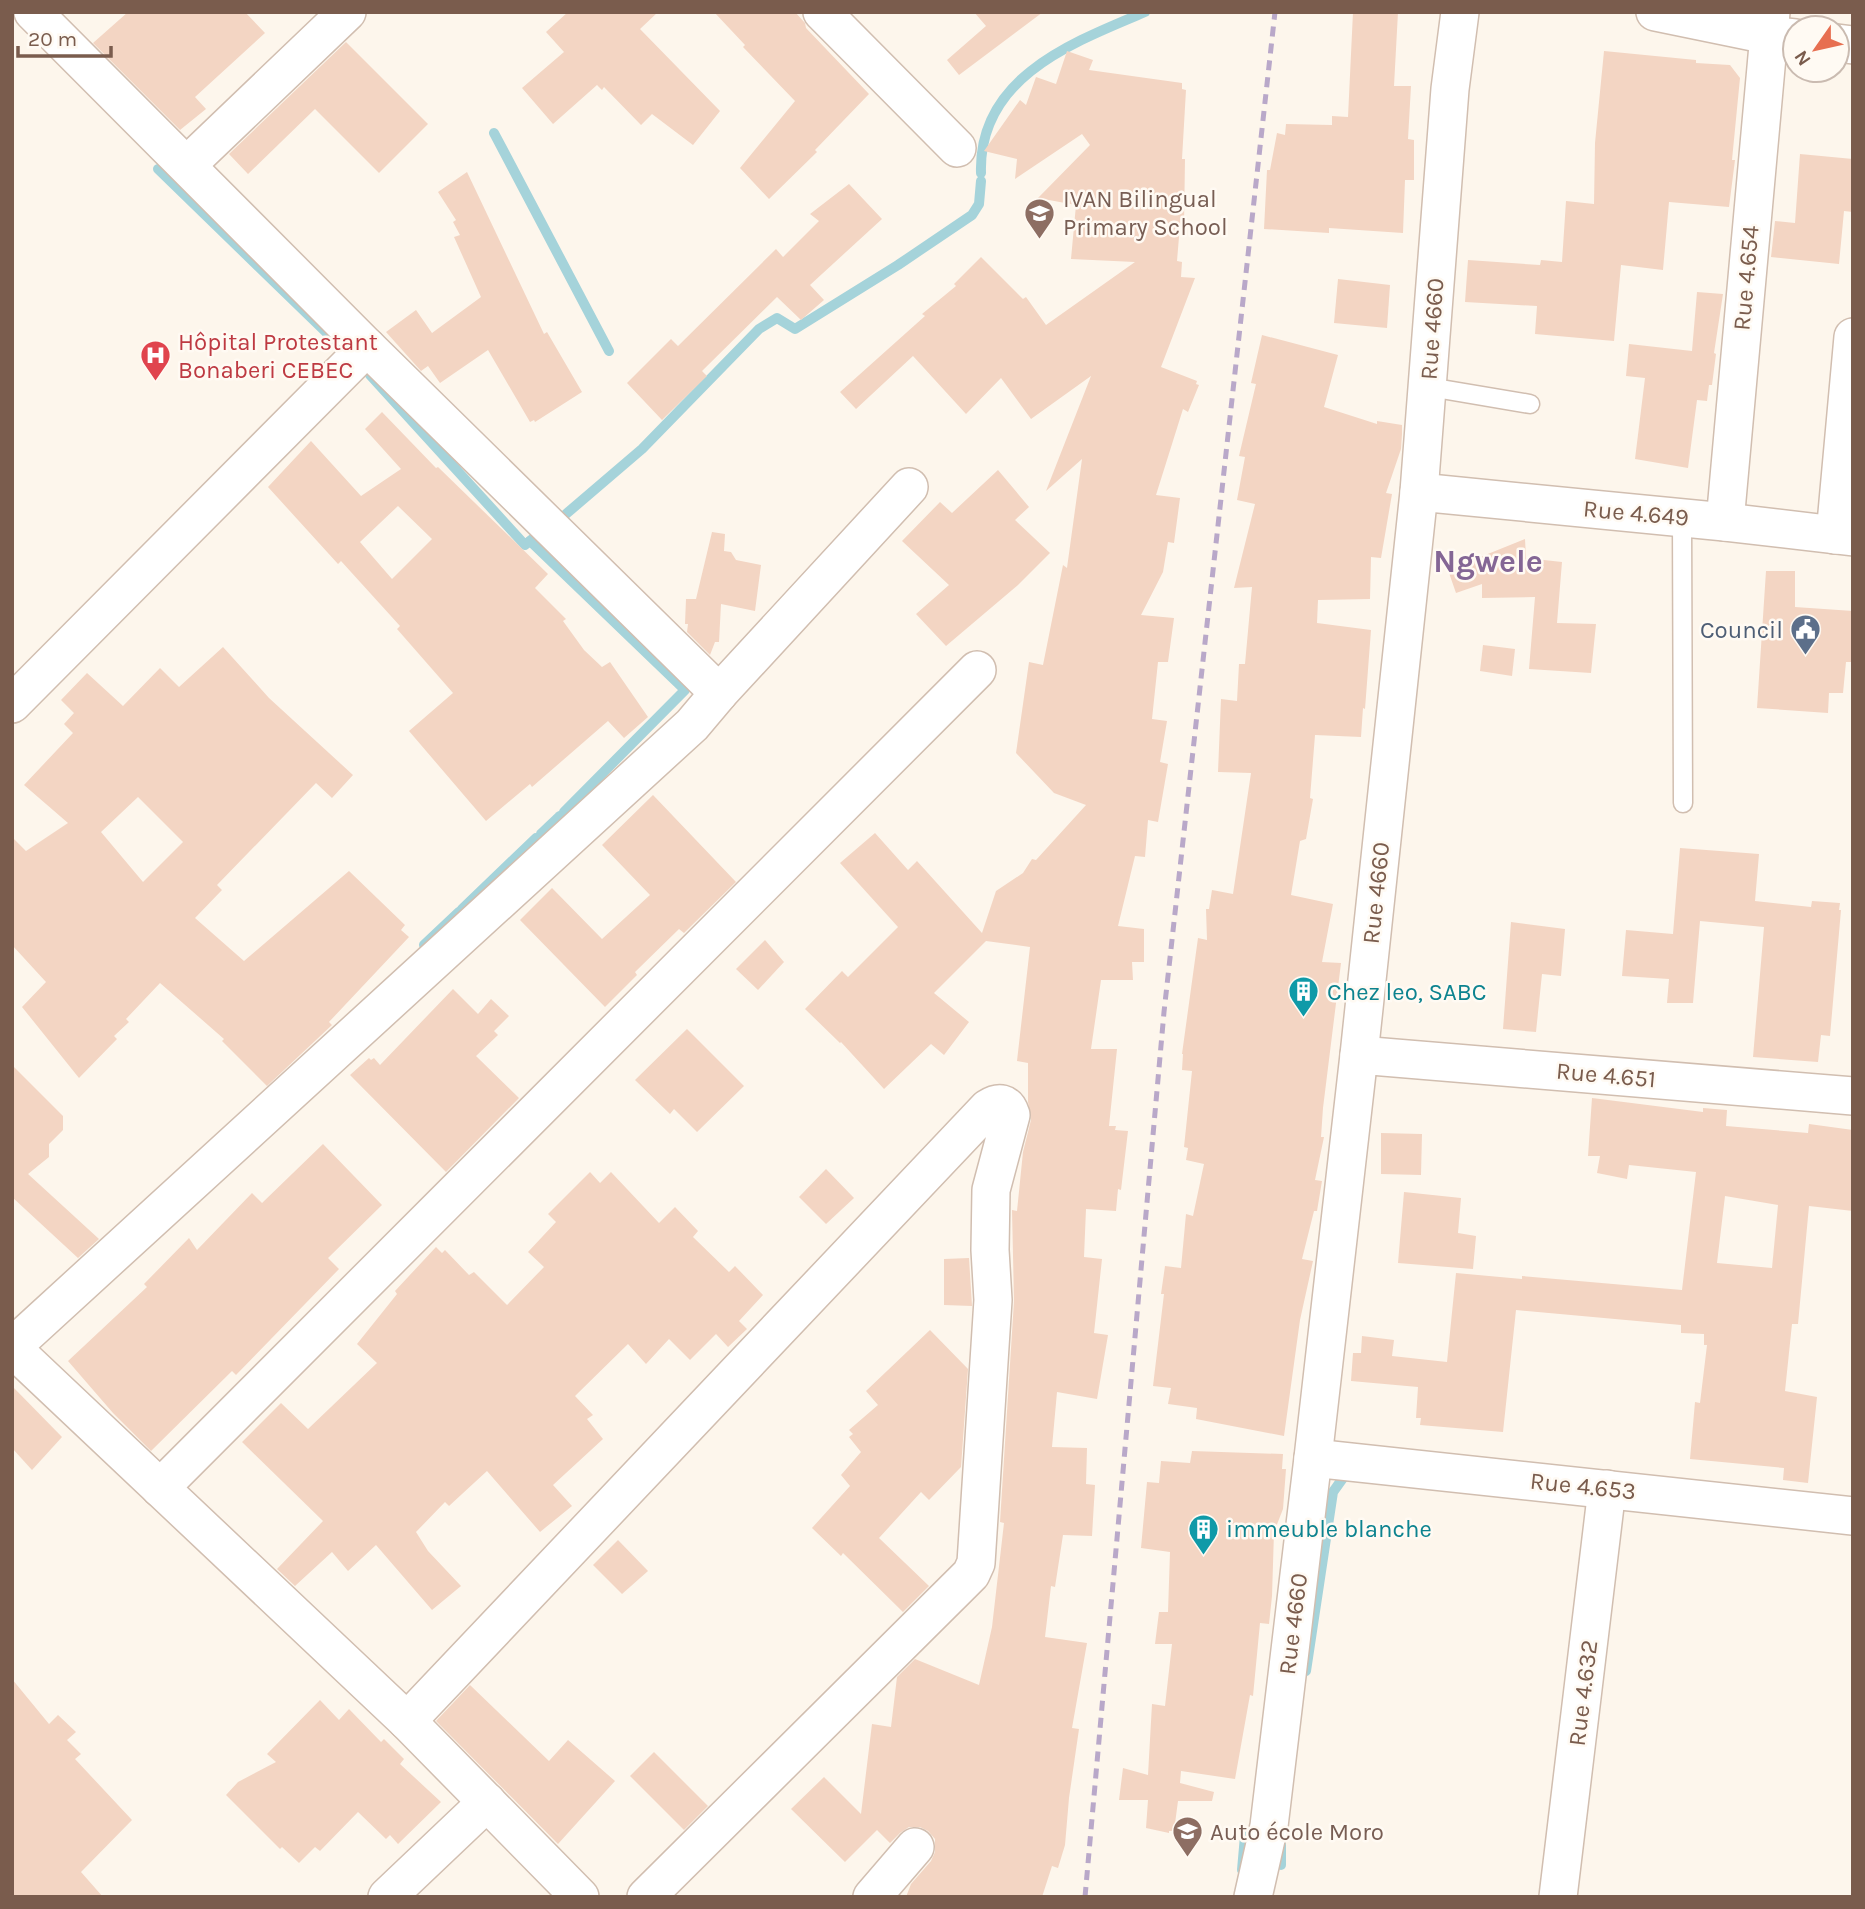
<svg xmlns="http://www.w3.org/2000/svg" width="1865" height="1909" viewBox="0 0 1865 1909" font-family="Karla,sans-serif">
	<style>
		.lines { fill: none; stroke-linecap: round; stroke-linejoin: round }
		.stream { stroke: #a5d3da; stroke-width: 10 }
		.building { fill: #f3d5c3; fill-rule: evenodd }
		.lane-casing { stroke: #d1beb0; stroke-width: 21 }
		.street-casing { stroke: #d1beb0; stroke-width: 40 }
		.lane { stroke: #fff; stroke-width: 18 }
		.street { stroke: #fff; stroke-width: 37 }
		.rail { stroke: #b9a8c9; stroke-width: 5; stroke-dasharray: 10 7; stroke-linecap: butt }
		.labels { text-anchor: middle; stroke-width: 5; stroke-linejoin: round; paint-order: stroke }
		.education-label { font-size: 24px; fill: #785e54; stroke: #fffaf3; text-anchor: start }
		.street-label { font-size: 24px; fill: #7a5c4d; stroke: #fffaf3 }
		.health-label { font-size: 24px; fill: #be3a42; stroke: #fffaf3; text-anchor: start }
		.service-label { font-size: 24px; fill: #4e5e75; stroke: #fffaf3; text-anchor: end }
		.culture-label { font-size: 24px; fill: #0d838f; stroke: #fffaf3; text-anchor: start }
		.district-label { font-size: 32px; font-weight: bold; fill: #846695; stroke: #fffaf3 }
	</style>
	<rect width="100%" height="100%" fill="#fdf6ec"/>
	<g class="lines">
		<!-- stream -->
		<g class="stream">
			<polyline points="494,133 609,351"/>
			<polyline points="158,169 333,339"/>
			<path d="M981,173C978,78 1071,43 1145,12"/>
			<polyline points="370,375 525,545 544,529"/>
			<polyline points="566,514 642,449 759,329 777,318 795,329 898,265 972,215 979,204 981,181"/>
			<polyline points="530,541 685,690 564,812"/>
			<polyline points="541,834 560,816"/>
			<polyline points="462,909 536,838"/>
			<polyline points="424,945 459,912"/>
			<polyline points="1306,1671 1333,1492 1343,1478"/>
			<polyline points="1281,1865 1281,1845"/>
			<polyline points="1242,1870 1245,1836"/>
		</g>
	</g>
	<!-- building -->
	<g class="building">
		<polygon points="128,12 245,12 265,33 195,97 206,109 180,130 93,43"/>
		<polygon points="568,12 658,12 640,29 720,111 693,145 652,114 641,125 604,87 602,90 597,85 553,124 522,88 564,52 546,32"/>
		<polygon points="714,12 795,12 805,23 806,28 869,94 815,150 817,152 769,199 740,168 795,101 743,47 745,45"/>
		<polygon points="974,12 1043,12 959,75 947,60 986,26"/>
		<polygon points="1353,12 1398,12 1394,86 1411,86 1408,139 1414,140 1414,180 1405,180 1403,233 1329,228 1329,233 1264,229 1267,170 1270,170 1277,133 1285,135 1286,124 1332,125 1332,116 1348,117"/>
		<polygon points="346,42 428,124 379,173 315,109 248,174 229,154"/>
		<polygon points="1067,51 1093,60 1089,70 1182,83 1182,89 1186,90 1182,159 1185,159 1184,225 1180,225 1177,261 1182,262 1181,277 1195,278 1161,367 1197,381 1196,384 1199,385 1188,412 1183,409 1156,495 1180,498 1174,543 1168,542 1163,572 1141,615 1174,618 1168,662 1158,662 1152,719 1167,721 1160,762 1168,764 1158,822 1148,820 1145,857 1135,856 1118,926 1144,929 1144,962 1132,962 1133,980 1101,980 1091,1049 1117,1049 1109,1126 1116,1126 1115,1130 1128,1131 1121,1190 1118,1189 1116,1211 1086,1209 1084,1257 1102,1259 1094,1333 1108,1335 1097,1399 1057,1392 1052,1447 1087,1448 1086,1484 1095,1485 1092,1536 1063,1535 1055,1587 1051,1586 1045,1637 1087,1643 1072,1728 1079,1729 1069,1798 1065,1845 1058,1868 1052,1866 1042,1897 906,1897 911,1884 931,1861 935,1852 935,1839 928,1831 920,1827 909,1827 900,1833 890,1843 877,1830 845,1862 791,1809 824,1777 861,1814 872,1724 891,1727 897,1677 915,1659 979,1685 992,1627 1004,1523 1000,1522 1014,1301 1012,1210 1017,1211 1023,1152 1031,1120 1028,1102 1028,1063 1017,1061 1030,947 986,941 934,993 969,1022 944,1055 931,1044 884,1089 841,1042 840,1043 805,1009 842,971 848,977 898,927 840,863 875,833 908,870 917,861 982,933 996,891 1023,873 1032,859 1036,860 1086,805 1054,793 1016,753 1029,662 1043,665 1063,565 1067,568 1082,459 1046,491 1091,376 1031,419 1001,378 966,414 913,356 856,409 840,392 925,316 922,314 956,286 954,284 981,257 1023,299 1026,297 1046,325 1135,262 1071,259 1076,205 1038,198 1090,145 1082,134 1015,179 1017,159 984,151 1020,100 1026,105 1036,77 1056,84"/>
		<polygon points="1604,51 1696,60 1696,63 1730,65 1740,78 1732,160 1735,160 1729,207 1669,202 1663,270 1621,265 1614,341 1535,334 1537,306 1465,302 1468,260 1540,265 1541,260 1562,262 1566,201 1594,204 1595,143"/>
		<polygon points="1800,154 1853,159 1853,212 1844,211 1839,264 1771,257 1775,221 1795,223"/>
		<polygon points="467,172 544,334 547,332 582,392 535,422 534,420 530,422 488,350 440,383 428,366 421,371 386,332 416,310 432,333 481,297 454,237 460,235 453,222 456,220 438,192"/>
		<polygon points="849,184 882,219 810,285 824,300 801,320 777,297 702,371 707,376 662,420 627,383 671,339 678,346 776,249 783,257 819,221 810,214"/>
		<polygon points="1338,279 1390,285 1387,328 1334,323"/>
		<polygon points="1697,292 1723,294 1714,353 1716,354 1712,385 1709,385 1707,401 1697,400 1688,468 1635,459 1645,378 1626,376 1629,344 1692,351"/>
		<polygon points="1262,335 1338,355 1324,407 1377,424 1377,421 1402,425 1402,434 1401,449 1386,493 1392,494 1381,558 1371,557 1370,599 1318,600 1317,623 1371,630 1365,709 1363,708 1361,737 1315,735 1310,798 1313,799 1306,839 1300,841 1291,895 1333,904 1322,962 1341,963 1323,1108 1321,1137 1324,1137 1315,1180 1322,1181 1317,1211 1314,1211 1302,1259 1313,1261 1300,1320 1284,1436 1196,1419 1197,1408 1168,1404 1171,1388 1153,1386 1164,1294 1161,1294 1165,1266 1181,1268 1186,1214 1193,1216 1204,1164 1186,1160 1188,1148 1184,1147 1192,1071 1182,1070 1183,1054 1182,1054 1198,938 1207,940 1206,909 1209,909 1212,890 1233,894 1251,773 1218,772 1221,699 1237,701 1239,664 1245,664 1252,587 1234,588 1255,504 1237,500 1245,457 1239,456 1256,384 1251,383"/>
		<path d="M382,412L436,468L438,467L548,574L535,588L566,619L563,621L584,650L602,667L610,662L648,717L624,738L608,721L532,787L530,784L486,821L409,731L453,693L397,629L400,626L341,561L338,564L268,487L311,441L361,496L401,469L365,429ZM398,506L432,539L392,579L360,542Z"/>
		<polygon points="998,470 1029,507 1015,520 1050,553 1018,585 946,646 916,614 949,585 902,541 940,502 952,513"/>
		<polygon points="712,532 725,534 724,551 731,552 736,560 761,565 755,611 721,604 719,642 715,642 710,655 687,632 688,624 685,624 686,599 696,599"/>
		<polygon points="1525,539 1526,558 1562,562 1557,623 1596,624 1591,673 1529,669 1535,597 1482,598 1482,584 1456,593 1448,570"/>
		<polygon points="1766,571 1795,571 1795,607 1853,611 1853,662 1846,662 1843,693 1829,693 1828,713 1757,708"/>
		<polygon points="1483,645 1515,649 1512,676 1480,671"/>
		<path d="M223,647L269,698L353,775L332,798L316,783L217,885L222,890L195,918L244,961L349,871L405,925L401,930L409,937L329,1022L332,1025L267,1086L222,1041L224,1039L160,983L126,1019L129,1022L114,1036L117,1039L79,1078L22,1007L46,982L12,945V837L26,851L68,823L24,785L73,733L64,724L74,713L61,700L87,673L123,706L160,668L179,687ZM138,797L183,842L143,882L101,832Z"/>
		<polygon points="653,795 736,882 684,933 679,929 635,972 637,975 605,1007 520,920 552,888 602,939 650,895 602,845"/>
		<polygon points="1680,848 1759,854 1755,901 1811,907 1812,901 1840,903 1839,910 1841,910 1830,1036 1821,1035 1818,1062 1753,1057 1764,927 1700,921 1693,1003 1667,1003 1669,979 1622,976 1626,930 1673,934"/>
		<polygon points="1511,922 1565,929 1561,976 1542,974 1536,1032 1503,1029"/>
		<polygon points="765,940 784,962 758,990 736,969"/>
		<polygon points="453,989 478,1014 491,999 509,1016 494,1031 498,1035 476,1056 519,1098 446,1172 350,1075 369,1058 371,1060 374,1058 380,1065"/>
		<polygon points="687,1029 744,1086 697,1132 674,1109 670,1114 635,1080"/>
		<polygon points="12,1065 63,1116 63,1130 49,1144 49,1157 28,1174 99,1239 78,1258 12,1197"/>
		<path d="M1592,1098L1703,1112V1108L1727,1110L1726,1126L1808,1133L1809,1124L1853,1130V1211L1809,1206L1798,1324H1792L1785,1391L1817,1397L1808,1483L1783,1480L1784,1468L1690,1459L1695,1402L1700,1403L1707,1345H1704V1334L1681,1333V1325L1516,1310L1503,1432L1420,1425L1421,1418H1416L1418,1387L1351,1381L1353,1353H1361L1362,1336L1394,1340L1392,1356L1447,1362L1456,1273L1522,1279V1276L1682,1290L1696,1172L1629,1165L1627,1179L1597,1173L1600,1156H1588ZM1725,1196L1778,1205L1772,1268L1717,1263Z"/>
		<polygon points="1381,1133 1422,1134 1421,1175 1381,1174"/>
		<polygon points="323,1144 382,1205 328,1258 339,1269 236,1375 232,1371 151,1451 113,1413 68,1361 147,1287 144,1284 189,1238 197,1250 252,1193 262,1203"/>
		<polygon points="826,1169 854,1198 826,1224 799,1197"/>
		<polygon points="590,1172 600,1183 611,1172 659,1223 675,1207 698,1231 693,1237 729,1272 735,1266 763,1295 739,1321 747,1329 728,1347 716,1334 690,1360 669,1339 646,1364 628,1344 575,1396 593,1415 587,1419 603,1439 553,1485 572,1506 540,1532 487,1471 449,1506 445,1502 416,1532 428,1551 461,1586 432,1610 376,1545 348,1571 332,1552 295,1586 277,1569 323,1521 242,1442 281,1403 308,1429 377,1363 357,1344 397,1294 395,1291 436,1247 442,1253 445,1250 469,1275 474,1272 507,1305 544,1267 528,1252 556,1222 548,1214"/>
		<polygon points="1404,1192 1461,1198 1458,1233 1476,1236 1473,1269 1398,1263"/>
		<polygon points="969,1258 972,1306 944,1305 944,1259"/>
		<polygon points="930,1330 968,1369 961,1467 929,1500 921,1492 879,1538 929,1586 903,1612 843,1553 841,1556 812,1528 850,1486 841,1475 861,1452 849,1437 853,1434 849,1430 878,1405 866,1391"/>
		<polygon points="12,1386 62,1437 32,1470 12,1448"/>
		<polygon points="1192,1451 1283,1454 1282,1469 1286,1469 1283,1509 1274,1532 1272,1596 1269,1624 1260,1623 1253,1696 1250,1695 1235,1779 1181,1771 1180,1783 1214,1792 1212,1801 1178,1801 1174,1831 1169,1831 1169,1833 1146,1828 1148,1800 1119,1800 1123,1768 1148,1775 1152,1704 1165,1706 1172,1644 1155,1644 1159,1612 1168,1612 1170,1552 1141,1548 1147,1482 1159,1483 1161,1461 1190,1463"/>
		<polygon points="618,1540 648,1571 622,1594 593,1565"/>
		<polygon points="12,1679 49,1724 58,1715 76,1732 67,1740 81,1754 75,1759 132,1820 81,1872 103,1897 12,1897"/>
		<polygon points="470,1685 549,1761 568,1740 615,1781 558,1844 436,1721"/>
		<polygon points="320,1700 339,1720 349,1709 381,1742 384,1739 404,1759 400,1764 441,1802 398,1844 390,1835 386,1839 358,1812 320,1851 315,1847 299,1863 282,1847 280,1849 226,1795 238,1782 276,1762 267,1754"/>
		<polygon points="654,1752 708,1806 684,1830 630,1776"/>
	</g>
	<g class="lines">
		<defs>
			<g id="lane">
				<polyline points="1427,384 1441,389 1530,404"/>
				<polyline points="1682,518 1683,803"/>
			</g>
			<g id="street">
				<polyline points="822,12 957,148"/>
				<polyline points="1655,12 1767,35 1795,38"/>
				<polyline points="1837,43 1853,45"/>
				<polyline points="187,165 347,12"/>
				<polyline points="1419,492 1725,522 1853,537"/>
				<polyline points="1725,522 1771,12"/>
				<polyline points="1835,535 1853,337"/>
				<polyline points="719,693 909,487"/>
				<polyline points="12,704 367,347 33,12"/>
				<polyline points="1359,1055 1853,1096"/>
				<polyline points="12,1347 692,725 719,693 367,347"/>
				<polyline points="12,1348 407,1721 580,1897"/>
				<polyline points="1313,1458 1853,1516"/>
				<polyline points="160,1488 977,670"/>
				<path d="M407,1721L988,1108C999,1101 1007,1102 1011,1115L991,1190L990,1250L993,1300L976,1563L971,1574L963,1582L646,1897"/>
				<polyline points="387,1897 487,1802"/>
				<polyline points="872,1897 915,1847"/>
				<polyline points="1253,1897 1269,1826 1313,1458 1359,1055 1419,492 1450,89 1460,12"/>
				<polyline points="1558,1897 1607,1489"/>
			</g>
		</defs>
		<!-- lane casing -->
		<use href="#lane" class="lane-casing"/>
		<!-- street casing -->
		<use href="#street" class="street-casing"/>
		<!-- lane -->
		<use href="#lane" class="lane"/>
		<!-- street -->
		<use href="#street" class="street"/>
		<!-- rail -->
		<polyline class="rail" points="1085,1897 1164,1012 1275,12"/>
	</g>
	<!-- icons -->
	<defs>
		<symbol id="school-pin" viewBox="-11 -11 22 30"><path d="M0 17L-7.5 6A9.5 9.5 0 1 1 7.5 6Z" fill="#8d6e63" stroke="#fffaf3"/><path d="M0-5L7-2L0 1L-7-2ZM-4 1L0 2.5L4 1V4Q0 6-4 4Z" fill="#fff"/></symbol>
		<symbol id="hospital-pin" viewBox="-11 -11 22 30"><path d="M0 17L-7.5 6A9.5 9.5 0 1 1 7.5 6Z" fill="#e0444e" stroke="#fffaf3"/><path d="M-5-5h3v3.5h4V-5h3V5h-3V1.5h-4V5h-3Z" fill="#fff"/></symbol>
		<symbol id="civic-pin" viewBox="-11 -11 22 30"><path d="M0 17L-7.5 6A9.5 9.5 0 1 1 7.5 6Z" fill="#5c6f8a" stroke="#fffaf3"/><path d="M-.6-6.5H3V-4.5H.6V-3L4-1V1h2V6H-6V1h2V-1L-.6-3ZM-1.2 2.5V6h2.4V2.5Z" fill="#fff"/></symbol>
		<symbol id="building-pin" viewBox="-11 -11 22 30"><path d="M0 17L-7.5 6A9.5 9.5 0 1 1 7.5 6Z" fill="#0f9aa8" stroke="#fffaf3"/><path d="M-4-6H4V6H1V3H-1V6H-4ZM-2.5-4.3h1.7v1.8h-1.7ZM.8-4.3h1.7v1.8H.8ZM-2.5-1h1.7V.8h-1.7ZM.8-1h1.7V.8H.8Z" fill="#fff"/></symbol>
	</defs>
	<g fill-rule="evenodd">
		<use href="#school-pin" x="1022" y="196" width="35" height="47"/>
		<use href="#hospital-pin" x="138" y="338" width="35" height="47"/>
		<use href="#civic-pin" x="1788" y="612" width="35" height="47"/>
		<use href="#building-pin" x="1286" y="974" width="35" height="47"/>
		<use href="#building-pin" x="1186" y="1512" width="35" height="47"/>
		<use href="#school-pin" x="1170" y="1814" width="35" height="47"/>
	</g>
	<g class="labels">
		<!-- education labels -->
		<g class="education-label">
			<text x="1063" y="207">IVAN Bilingual<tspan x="1063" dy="28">Primary School</tspan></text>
			<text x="1210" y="1840">Auto école Moro</text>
		</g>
		<!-- street labels -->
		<g class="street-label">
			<text transform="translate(1746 278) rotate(-85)" y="8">Rue 4.654</text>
			<text transform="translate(1432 329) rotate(-86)" y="8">Rue 4660</text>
			<text transform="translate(1636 513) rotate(5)" y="8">Rue 4.649</text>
			<text transform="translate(1376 893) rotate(-84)" y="8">Rue 4660</text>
			<text transform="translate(1606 1075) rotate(5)" y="8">Rue 4.651</text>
			<text transform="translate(1583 1486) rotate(6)" y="8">Rue 4.653</text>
			<text transform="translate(1293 1624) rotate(-83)" y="8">Rue 4660</text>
			<text transform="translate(1583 1693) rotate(-83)" y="8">Rue 4.632</text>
		</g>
		<!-- health labels -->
		<g class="health-label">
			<text x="178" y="350">Hôpital Protestant<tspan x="178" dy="28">Bonaberi CEBEC</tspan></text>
		</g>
		<!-- service labels -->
		<g class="service-label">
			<text x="1783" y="638">Council</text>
		</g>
		<!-- culture labels -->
		<g class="culture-label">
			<text x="1327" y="1000">Chez leo, SABC</text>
			<text x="1226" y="1537">immeuble blanche</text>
		</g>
		<!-- district labels -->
		<g class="district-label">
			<text x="1488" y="572">Ngwele</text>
		</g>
	</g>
	<!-- border -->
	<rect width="1865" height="1909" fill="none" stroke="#7a5c4d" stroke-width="28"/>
	<!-- north arrow -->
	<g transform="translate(1816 49) rotate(236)"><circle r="33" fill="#fffaf3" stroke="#cabbb1" stroke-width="2"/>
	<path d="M0-5L12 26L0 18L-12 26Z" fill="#e76f51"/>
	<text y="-10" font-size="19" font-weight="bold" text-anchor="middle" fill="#7a5c4d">N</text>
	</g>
	<!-- scale -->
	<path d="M18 46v10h93v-10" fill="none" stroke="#7a5c4d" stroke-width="3.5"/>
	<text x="28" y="46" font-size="21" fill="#7a5c4d" stroke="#fffaf3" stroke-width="5" paint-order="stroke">20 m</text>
</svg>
